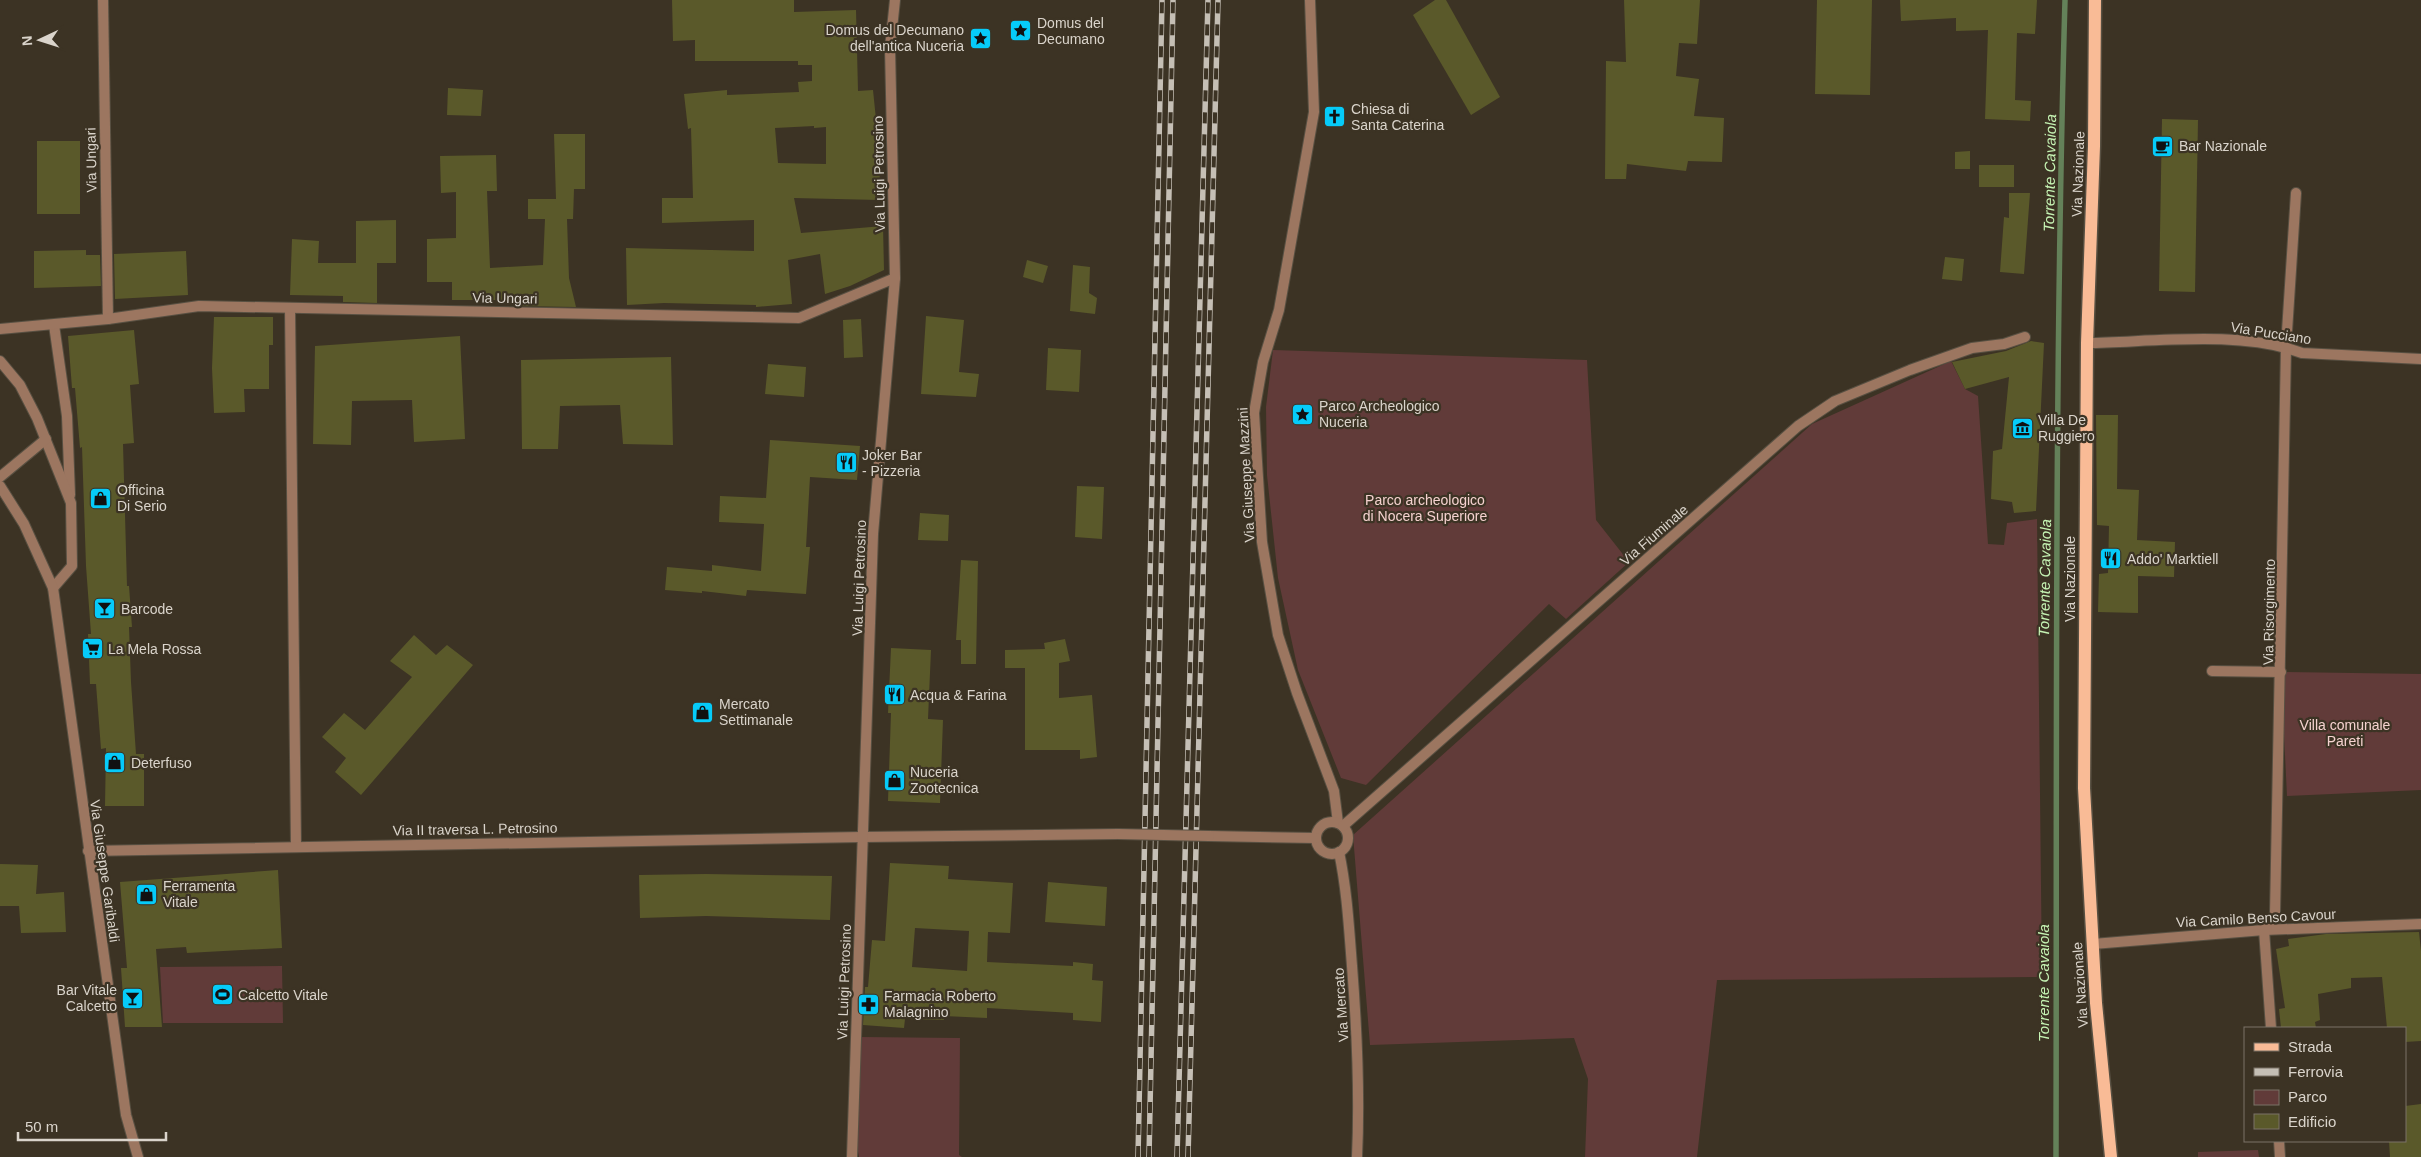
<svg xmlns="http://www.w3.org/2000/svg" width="2421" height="1157" viewBox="0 0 2421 1157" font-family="Helvetica,sans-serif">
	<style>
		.green { fill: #613b39 }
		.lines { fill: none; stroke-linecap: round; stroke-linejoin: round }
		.stream { stroke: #648159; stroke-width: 5.5 }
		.building { fill: #5a592a; fill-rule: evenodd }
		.minor-casing { stroke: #585042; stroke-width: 12 }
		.primary-casing { stroke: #585042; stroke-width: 15 }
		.minor { stroke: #9c7660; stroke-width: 10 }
		.primary { stroke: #f9bb96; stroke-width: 12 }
		.rail-casing { stroke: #c5bfb5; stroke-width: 5.5 }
		.rail { stroke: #3c3324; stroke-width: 4; stroke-dasharray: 11; stroke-linecap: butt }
		.minor-bridge-casing { stroke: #585042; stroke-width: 12; stroke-linecap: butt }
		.minor-bridge { stroke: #9c7660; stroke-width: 10 }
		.labels { text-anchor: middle; stroke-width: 4.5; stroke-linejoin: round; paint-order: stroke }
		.poi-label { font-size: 14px; fill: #dad4cb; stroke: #3c3324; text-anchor: start }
		.street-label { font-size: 14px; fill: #dad4cb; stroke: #3c3324 }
		.park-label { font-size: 14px; fill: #f5d2cf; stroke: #3c3324 }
		.water-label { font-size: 15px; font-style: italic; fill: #c6f4b4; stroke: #3c3324 }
	</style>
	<rect width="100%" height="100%" fill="#3c3324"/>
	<!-- green -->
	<g class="green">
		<polygon points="1273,350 1587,360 1596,520 1629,562 1566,619 1549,604 1366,785 1341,778 1298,670 1278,578 1267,475 1266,407"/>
		<polygon points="1951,361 1965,389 1978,396 1988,544 2004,545 2007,523 2037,519 2042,977 1717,980 1697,1157 1585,1157 1588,1079 1574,1038 1370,1045 1353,835 1812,424"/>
		<polygon points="2281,672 2421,674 2421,790 2287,796"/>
		<polygon points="282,966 283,1023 163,1023 160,967"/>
		<polygon points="860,1037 960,1038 959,1155 962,1157 859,1157 857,1146"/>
		<polygon points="2258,1150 2259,1157 2198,1157 2198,1152"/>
	</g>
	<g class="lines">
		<!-- stream -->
		<path class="stream" d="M2056,1157C2057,771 2054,385 2065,0"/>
	</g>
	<!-- building -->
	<g class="building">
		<path d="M672,0H794V12L856,10L858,91L873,90L877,129L878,165H880L879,200L794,198L801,233L883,226L884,270L850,286L825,294L820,254L788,260L792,304L756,307V305L664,303L627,305L626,248L754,251V220L662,223V198H693L691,128L688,129L684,94L727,90V95L799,92L798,82L812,81V65H798V61H695V40L673,41ZM814,126V128L826,127V164L778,163L775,128Z"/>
		<polygon points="1435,0 1446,0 1500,97 1471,115 1413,15"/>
		<polygon points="1624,0 1700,0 1697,44 1679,43 1676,76 1699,79 1694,116 1724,118 1722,162 1688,161 1686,171 1627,164 1626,179 1605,179 1606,61 1626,62"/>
		<polygon points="1817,0 1872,0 1870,95 1815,94"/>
		<polygon points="1900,0 2037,0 2035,34 2017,33 2015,100 2031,101 2030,121 1985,119 1988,30 1956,31 1956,18 1901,21"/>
		<polygon points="448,88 483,90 481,116 447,115"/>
		<polygon points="2162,119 2198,120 2195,292 2159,291"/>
		<polygon points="554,134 585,134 585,189 574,189 573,219 567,219 569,278 576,307 519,306 518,300 452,300 452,282 427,282 427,239 456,238 456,192 441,193 440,156 496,155 497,191 487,191 490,268 543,265 545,219 528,219 528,199 556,199"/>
		<rect x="37" y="141" width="43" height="73"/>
		<polygon points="1970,151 1970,169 1955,169 1955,152"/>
		<rect x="1979" y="165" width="35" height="22"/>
		<polygon points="2009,193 2030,193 2024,274 2000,272 2004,217 2009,218"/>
		<polygon points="396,220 396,263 377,263 377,303 343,302 343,296 290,295 292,239 319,241 318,263 356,263 356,221"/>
		<polygon points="86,250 86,255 100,255 101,286 34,288 34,251"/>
		<polygon points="186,251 188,295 115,299 114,254"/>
		<polygon points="1945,257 1964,259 1962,281 1942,279"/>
		<polygon points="1027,260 1048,266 1043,283 1023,277"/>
		<polygon points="1073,265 1090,267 1089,293 1097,298 1095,314 1070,311"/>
		<polygon points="926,316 964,320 959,372 979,374 976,397 921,394"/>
		<polygon points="214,317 273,317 273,345 269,345 269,389 244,389 245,412 214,413 212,368"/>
		<polygon points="861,319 863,357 844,358 843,320"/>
		<polygon points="134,330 139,384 130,385 134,443 123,444 127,586 129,586 132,627 129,627 131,682 136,754 144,754 144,806 105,806 106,748 101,749 96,684 90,684 88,634 91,634 86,566 82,447 80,448 75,388 72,388 68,336"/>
		<polygon points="460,336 465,439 414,442 412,400 352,401 351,445 313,444 315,346"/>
		<polygon points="2031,341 2044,343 2036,511 2014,513 2012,502 1991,499 1993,451 2002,449 2009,377 1965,389 1952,362 2006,351"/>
		<polygon points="1048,348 1081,350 1079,392 1046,390"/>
		<polygon points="671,357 673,445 623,444 620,405 560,406 558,449 522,449 521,360"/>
		<polygon points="768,364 806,367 804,397 765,394"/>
		<polygon points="2096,415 2118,415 2117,489 2139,490 2137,540 2175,542 2174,577 2138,576 2138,613 2098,612 2099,574 2108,573 2109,526 2097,525"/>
		<polygon points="770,440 860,446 857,480 810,477 806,547 810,547 806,594 747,590 746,596 702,591 702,593 665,590 667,567 712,571 712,565 761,571 764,524 719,522 720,496 766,498"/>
		<polygon points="1077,486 1104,487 1102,539 1075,537"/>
		<polygon points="920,513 949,515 948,541 918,540"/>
		<polygon points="961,560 978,561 976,664 961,664 961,640 956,640"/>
		<polygon points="414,635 436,655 447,645 473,665 361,795 335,772 346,758 322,737 344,713 365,730 412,677 390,661"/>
		<polygon points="1065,639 1070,661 1059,663 1059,698 1092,695 1097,757 1080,759 1080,750 1025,750 1025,668 1005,668 1005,650 1045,649 1044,643"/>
		<polygon points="891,648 931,650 928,719 943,720 940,803 888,801 891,713 888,713"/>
		<path d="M890,863L949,866L948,879L1013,883L1010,933L988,932L987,962L1073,966V962L1093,964L1092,980L1103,981L1101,1022L1073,1020V1013L987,1008V1018L944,1016V1020L905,1019L904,1028L863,1025L865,987H868L872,940L885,941ZM915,928L969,931L967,971L912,967Z"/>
		<polygon points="0,864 38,865 36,894 64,892 66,932 21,933 19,906 0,906"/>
		<polygon points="278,870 282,948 187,953 186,947 156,949 162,1027 125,1027 121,968 127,968 120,882"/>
		<polygon points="706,874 832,876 830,920 706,916 640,918 639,875"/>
		<polygon points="1048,882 1107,887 1105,926 1045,922"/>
		<polygon points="2419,932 2421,951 2421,1041 2405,1042 2405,1028 2387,1028 2382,977 2351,978 2351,988 2318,994 2320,1020 2315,1022 2316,1028 2281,1028 2279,1009 2285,1008 2276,949 2289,946 2288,939 2326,934"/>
		<polygon points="2421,1104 2421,1157 2390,1157 2389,1141 2405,1141 2405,1106"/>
	</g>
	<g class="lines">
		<defs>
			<g id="minor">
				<polyline points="103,0 108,319"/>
				<polyline points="1310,0 1314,112 1279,310 1263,362 1254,413 1262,542 1278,635 1297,693 1334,791 1338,823"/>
				<polyline points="290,308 296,847"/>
				<polyline points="54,325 67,416 70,495"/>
				<polyline points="0,329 108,319 199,306 799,318 895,278"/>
				<path d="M2087,343C2153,342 2240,330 2302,353L2421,359"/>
				<polyline points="0,361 20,385 37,418 71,503 72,566 53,588"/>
				<polyline points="0,477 46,439"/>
				<polyline points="0,486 24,524 53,588 126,1115 138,1157"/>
				<polyline points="2212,671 2281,672"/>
				<circle cx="1332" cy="838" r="16"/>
				<polyline points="1343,826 1798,426 1835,401 1910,370 1972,348 2004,344 2025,337"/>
				<polyline points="1209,836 1316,838"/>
				<polyline points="88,851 862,837 1118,834"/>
				<path d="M1339,852C1347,890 1349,928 1352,966C1357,1030 1360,1093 1357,1157"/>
				<polyline points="2093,944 2264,930 2421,924"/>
				<polyline points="2271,1028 2264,930 2275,914 2286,347 2296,193"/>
				<polyline points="2279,1141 2280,1157"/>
				<polyline points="852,1157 873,534 895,278 890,48 895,0"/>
			</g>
			<polyline id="primary" points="2095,0 2094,146 2087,343 2084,788 2096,1003 2111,1157"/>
		</defs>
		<!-- minor casing -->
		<use href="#minor" class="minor-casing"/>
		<!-- primary casing -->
		<use href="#primary" class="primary-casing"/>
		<!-- minor -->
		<use href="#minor" class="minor"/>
		<!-- primary -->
		<use href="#primary" class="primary"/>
		<defs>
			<g id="rail">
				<polyline points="1138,1157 1162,0"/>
				<polyline points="1149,1157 1173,0"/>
				<polyline points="1177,1157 1208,0"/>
				<polyline points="1188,1157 1218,0"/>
			</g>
		</defs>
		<!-- rail casing -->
		<use href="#rail" class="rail-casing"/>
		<!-- rail -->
		<use href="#rail" class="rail"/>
		<defs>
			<polyline id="minor-bridge" points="1118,834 1209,836"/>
		</defs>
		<!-- minor-bridge casing -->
		<use href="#minor-bridge" class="minor-bridge-casing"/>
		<!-- minor-bridge -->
		<use href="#minor-bridge" class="minor-bridge"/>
	</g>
	<!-- icons -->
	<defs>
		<symbol id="sight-square" viewBox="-11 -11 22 22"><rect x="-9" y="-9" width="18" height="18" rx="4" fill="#06cbf9" stroke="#3c3324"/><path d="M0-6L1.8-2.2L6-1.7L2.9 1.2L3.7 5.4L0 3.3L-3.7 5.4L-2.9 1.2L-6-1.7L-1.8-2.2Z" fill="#111"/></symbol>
		<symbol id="church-square" viewBox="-11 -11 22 22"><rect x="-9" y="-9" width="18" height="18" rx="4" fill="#06cbf9" stroke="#3c3324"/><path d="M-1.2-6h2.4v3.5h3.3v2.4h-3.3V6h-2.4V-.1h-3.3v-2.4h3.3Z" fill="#111"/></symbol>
		<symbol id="cafe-square" viewBox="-11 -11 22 22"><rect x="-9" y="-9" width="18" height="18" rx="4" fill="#06cbf9" stroke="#3c3324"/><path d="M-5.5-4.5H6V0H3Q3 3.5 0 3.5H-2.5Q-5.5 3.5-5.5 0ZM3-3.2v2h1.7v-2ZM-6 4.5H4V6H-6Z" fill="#111"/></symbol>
		<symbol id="museum-square" viewBox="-11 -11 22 22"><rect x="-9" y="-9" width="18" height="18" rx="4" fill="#06cbf9" stroke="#3c3324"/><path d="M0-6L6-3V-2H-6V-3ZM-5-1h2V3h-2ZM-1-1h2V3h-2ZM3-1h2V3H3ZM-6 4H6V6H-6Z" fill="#111"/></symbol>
		<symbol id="restaurant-square" viewBox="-11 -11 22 22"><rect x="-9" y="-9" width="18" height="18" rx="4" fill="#06cbf9" stroke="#3c3324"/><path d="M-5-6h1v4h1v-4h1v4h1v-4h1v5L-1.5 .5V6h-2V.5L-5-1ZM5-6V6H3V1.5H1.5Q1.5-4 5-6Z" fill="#111"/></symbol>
		<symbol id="shop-square" viewBox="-11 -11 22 22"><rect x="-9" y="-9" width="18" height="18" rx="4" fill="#06cbf9" stroke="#3c3324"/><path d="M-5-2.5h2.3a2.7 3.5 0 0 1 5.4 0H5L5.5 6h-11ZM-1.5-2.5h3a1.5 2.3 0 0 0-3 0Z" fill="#111"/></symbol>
		<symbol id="bar-square" viewBox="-11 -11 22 22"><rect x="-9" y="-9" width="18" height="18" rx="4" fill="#06cbf9" stroke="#3c3324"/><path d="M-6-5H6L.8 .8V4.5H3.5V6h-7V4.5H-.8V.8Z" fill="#111"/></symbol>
		<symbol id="supermarket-square" viewBox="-11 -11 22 22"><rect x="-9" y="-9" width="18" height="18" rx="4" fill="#06cbf9" stroke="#3c3324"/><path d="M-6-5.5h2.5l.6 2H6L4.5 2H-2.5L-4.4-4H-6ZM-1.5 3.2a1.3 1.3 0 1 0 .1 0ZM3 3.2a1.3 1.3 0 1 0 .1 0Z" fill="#111"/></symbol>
		<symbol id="stadium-square" viewBox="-11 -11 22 22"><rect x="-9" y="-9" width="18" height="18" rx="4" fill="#06cbf9" stroke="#3c3324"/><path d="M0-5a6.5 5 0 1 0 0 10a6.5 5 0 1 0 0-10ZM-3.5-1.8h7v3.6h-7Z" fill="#111"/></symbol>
		<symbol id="pharmacy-square" viewBox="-11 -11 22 22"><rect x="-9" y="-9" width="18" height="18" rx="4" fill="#06cbf9" stroke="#3c3324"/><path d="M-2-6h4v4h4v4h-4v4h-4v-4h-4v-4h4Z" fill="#111"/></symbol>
	</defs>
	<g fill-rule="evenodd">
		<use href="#sight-square" x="1008" y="18" width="25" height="25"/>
		<use href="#sight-square" x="968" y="26" width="25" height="25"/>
		<use href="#church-square" x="1322" y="104" width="25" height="25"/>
		<use href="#cafe-square" x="2150" y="134" width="25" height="25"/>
		<use href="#sight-square" x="1290" y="402" width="25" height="25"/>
		<use href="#museum-square" x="2010" y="416" width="25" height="25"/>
		<use href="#restaurant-square" x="834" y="450" width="25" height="25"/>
		<use href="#shop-square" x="88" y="486" width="25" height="25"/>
		<use href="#restaurant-square" x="2098" y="546" width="25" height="25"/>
		<use href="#bar-square" x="92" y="596" width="25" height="25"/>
		<use href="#supermarket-square" x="80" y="636" width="25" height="25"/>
		<use href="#restaurant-square" x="882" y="682" width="25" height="25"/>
		<use href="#shop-square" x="690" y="700" width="25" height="25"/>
		<use href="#shop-square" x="102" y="750" width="25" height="25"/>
		<use href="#shop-square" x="882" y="768" width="25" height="25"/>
		<use href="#shop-square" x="134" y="882" width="25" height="25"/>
		<use href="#stadium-square" x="210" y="982" width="25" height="25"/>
		<use href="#bar-square" x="120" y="986" width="25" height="25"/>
		<use href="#pharmacy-square" x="856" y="992" width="25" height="25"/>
	</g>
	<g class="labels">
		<!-- poi labels -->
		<g class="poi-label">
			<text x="1037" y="28">Domus del<tspan x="1037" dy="16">Decumano</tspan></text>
			<text x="964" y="35" text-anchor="end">Domus del Decumano<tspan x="964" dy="16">dell'antica Nuceria</tspan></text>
			<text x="1351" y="114">Chiesa di<tspan x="1351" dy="16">Santa Caterina</tspan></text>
			<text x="2179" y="151">Bar Nazionale</text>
			<text x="1319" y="411">Parco Archeologico<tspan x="1319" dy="16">Nuceria</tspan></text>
			<text x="2038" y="425">Villa De<tspan x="2038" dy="16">Ruggiero</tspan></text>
			<text x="862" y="460">Joker Bar<tspan x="862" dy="16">- Pizzeria</tspan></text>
			<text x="117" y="495">Officina<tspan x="117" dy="16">Di Serio</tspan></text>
			<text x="2127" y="564">Addo' Marktiell</text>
			<text x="121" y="614">Barcode</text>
			<text x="108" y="654">La Mela Rossa</text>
			<text x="910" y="700">Acqua &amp; Farina</text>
			<text x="719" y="709">Mercato<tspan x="719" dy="16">Settimanale</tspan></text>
			<text x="131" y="768">Deterfuso</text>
			<text x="910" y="777">Nuceria<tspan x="910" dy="16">Zootecnica</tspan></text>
			<text x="163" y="891">Ferramenta<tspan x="163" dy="16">Vitale</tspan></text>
			<text x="117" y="995" text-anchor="end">Bar Vitale<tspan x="117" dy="16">Calcetto</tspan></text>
			<text x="238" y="1000">Calcetto Vitale</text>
			<text x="884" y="1001">Farmacia Roberto<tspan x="884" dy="16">Malagnino</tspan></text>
		</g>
		<!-- street labels -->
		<g class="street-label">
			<text transform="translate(91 160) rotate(-91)" y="5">Via Ungari</text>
			<text transform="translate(879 174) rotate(-91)" y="5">Via Luigi Petrosino</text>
			<text transform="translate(2078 174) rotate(-88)" y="5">Via Nazionale</text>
			<text transform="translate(505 298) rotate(1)" y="5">Via Ungari</text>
			<text transform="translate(2271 333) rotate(9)" y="5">Via Pucciano</text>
			<text transform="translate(1246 475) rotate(-93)" y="5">Via Giuseppe Mazzini</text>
			<text transform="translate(1654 535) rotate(-41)" y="5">Via Fiuminale</text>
			<text transform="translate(859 578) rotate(-88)" y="5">Via Luigi Petrosino</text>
			<text transform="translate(2070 579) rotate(-90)" y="5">Via Nazionale</text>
			<text transform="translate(2269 612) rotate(-89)" y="5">Via Risorgimento</text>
			<text transform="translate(475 829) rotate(-1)" y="5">Via II traversa L. Petrosino</text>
			<text transform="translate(105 871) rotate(82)" y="5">Via Giuseppe Garibaldi</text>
			<text transform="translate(2256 918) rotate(-3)" y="5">Via Camilo Benso Cavour</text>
			<text transform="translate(844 982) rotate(-88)" y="5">Via Luigi Petrosino</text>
			<text transform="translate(2080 985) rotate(-94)" y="5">Via Nazionale</text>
			<text transform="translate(1341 1005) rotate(-94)" y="5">Via Mercato</text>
		</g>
		<!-- park labels -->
		<g class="park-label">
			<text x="1425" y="505">Parco archeologico<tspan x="1425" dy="16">di Nocera Superiore</tspan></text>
			<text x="2345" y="730">Villa comunale<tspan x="2345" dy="16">Pareti</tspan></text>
		</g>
		<!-- water labels -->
		<g class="water-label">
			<text transform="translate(2050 173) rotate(-89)" y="5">Torrente Cavaiola</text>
			<text transform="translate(2045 578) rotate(-89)" y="5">Torrente Cavaiola</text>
			<text transform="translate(2044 983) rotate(-90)" y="5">Torrente Cavaiola</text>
		</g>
	</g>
	<!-- legend -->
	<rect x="2244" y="1027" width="162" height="115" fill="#3c3324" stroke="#7b7367"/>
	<rect x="2254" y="1043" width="25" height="8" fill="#f9bb96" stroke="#7b7367"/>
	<text x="2288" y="1052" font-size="15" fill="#dad4cb">Strada</text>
	<rect x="2254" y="1068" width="25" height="8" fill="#c5bfb5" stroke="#7b7367"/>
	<text x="2288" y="1077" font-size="15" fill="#dad4cb">Ferrovia</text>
	<rect x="2254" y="1090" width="25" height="15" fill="#613b39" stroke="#7b7367"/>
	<text x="2288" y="1102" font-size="15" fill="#dad4cb">Parco</text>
	<rect x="2254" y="1114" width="25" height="15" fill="#5a592a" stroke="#7b7367"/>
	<text x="2288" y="1127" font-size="15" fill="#dad4cb">Edificio</text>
	<!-- north arrow -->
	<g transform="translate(40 40) rotate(266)" stroke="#3c3324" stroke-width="4" paint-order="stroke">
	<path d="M0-4L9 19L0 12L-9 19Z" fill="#dad4cb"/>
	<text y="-8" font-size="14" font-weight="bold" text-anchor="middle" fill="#dad4cb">N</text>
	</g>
	<!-- scale -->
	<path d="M18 1132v8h148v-8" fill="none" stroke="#dad4cb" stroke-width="2.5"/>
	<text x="25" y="1132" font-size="15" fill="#dad4cb" stroke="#3c3324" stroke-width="4" paint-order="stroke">50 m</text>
</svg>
